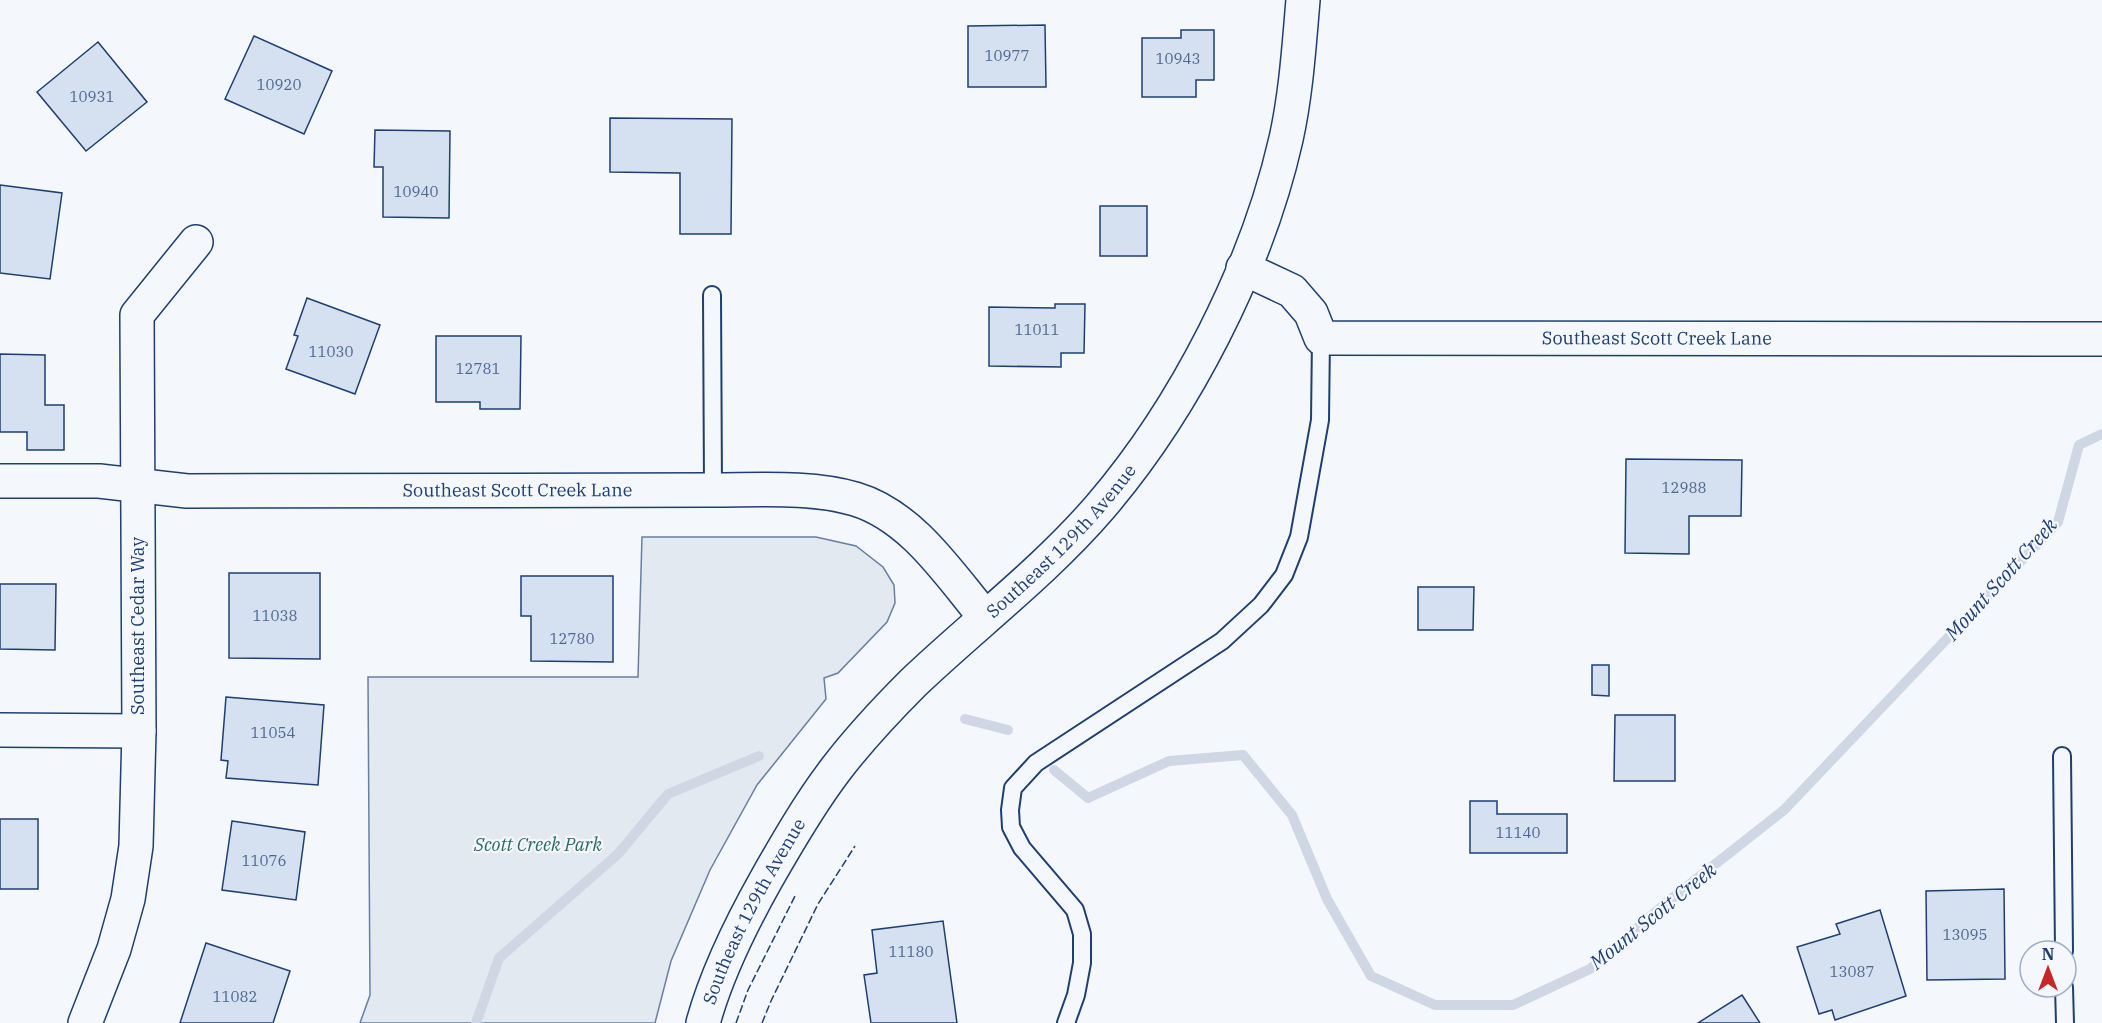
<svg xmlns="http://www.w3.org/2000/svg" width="2102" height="1023" viewBox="0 0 2102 1023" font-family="'IBM Plex Serif',serif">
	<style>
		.green { fill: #e3e9f0; stroke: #687fa3; stroke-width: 1.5 }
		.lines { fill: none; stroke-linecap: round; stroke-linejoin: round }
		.stream { stroke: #cfd7e4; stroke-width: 10 }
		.building { fill: #d5e0f0; stroke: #1d3f73; stroke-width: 1.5 }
		.service-casing { stroke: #1d3f73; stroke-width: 20 }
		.minor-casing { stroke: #1d3f73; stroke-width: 36 }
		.secondary-casing { stroke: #1d3f73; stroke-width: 36 }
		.service { stroke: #f4f7fb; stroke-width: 16 }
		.minor { stroke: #f4f7fb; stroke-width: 33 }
		.secondary { stroke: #f4f7fb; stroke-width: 33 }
		.fence { stroke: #1d3f73; stroke-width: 1.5; stroke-dasharray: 8 3; stroke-linecap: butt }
		.labels { text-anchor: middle; stroke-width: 4.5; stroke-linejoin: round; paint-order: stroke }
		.number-label { font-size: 15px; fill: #4b6792 }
		.street-label { font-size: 18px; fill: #1d3f73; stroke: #f4f7fb }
		.park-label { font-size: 18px; font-style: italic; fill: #2c6c60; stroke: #f4f7fb }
		.water-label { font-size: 20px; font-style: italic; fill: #1d3f73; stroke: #f4f7fb }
	</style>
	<rect width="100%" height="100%" fill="#f4f7fb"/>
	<!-- green -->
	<polygon class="green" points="642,537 816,537 856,546 883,567 894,585 895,603 887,622 838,673 824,678 826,699 757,785 710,870 671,961 655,1023 360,1023 370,995 368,677 638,677"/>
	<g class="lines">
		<!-- stream -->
		<g class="stream">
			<polyline points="965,719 1008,730"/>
			<polyline points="1054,770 1088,798 1169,761 1243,755 1292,815 1327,899 1371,976 1435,1005 1513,1005 1590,969 1666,903 1784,810 2058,522 2079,445 2102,434"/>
			<polyline points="476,1023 499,958 618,854 668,794 759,756"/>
		</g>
	</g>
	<!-- building -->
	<g class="building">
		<polygon points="1045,25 1046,87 968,87 968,26"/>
		<polygon points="1181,30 1214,30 1214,80 1196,80 1196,97 1142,97 1142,38 1181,38"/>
		<polygon points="254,36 332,71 304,134 225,99"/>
		<polygon points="98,42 147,102 86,151 37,92"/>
		<polygon points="610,118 732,119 731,234 680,234 680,173 610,172"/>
		<polygon points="375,130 450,131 449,218 383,217 383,167 374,167"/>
		<polygon points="0,185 62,193 50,279 0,273"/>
		<rect x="1100" y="206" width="47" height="50"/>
		<polygon points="307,298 380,325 355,394 286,369 298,336 294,335"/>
		<polygon points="1055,304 1085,304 1084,353 1061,353 1061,367 989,366 989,307 1055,308"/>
		<polygon points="436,336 521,336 520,409 480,409 480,402 436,402"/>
		<polygon points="0,354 45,355 45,405 64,405 64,450 27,450 27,432 0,432"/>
		<polygon points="1626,459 1742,460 1741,516 1689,516 1689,554 1625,553"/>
		<polygon points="229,573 320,573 320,659 229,658"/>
		<polygon points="521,576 613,576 613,662 531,661 531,616 521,616"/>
		<polygon points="0,584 56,584 55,650 0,649"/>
		<polygon points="1418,587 1474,587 1473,630 1418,630"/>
		<polygon points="1592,665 1609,665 1609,696 1592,695"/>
		<polygon points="226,697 324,705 318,785 226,778 228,761 221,760"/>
		<polygon points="1615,715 1675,715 1675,781 1614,781"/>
		<polygon points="1470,801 1497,801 1497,814 1567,814 1567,853 1470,853"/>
		<rect x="0" y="819" width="38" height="70"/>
		<polygon points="232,821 305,832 296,900 222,890"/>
		<polygon points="2004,889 2005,979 1927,980 1926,891"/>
		<polygon points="1880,910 1906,996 1835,1020 1832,1010 1819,1014 1797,947 1840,934 1836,924"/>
		<polygon points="943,921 957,1023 871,1023 864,975 877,973 872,930"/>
		<polygon points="206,943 290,971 273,1023 180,1023"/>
		<polygon points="1742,995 1760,1023 1698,1023"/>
	</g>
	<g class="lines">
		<defs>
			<g id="service">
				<polyline points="712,295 713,490"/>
				<polyline points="2062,756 2064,951"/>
				<polyline points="2064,987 2065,1023"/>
				<polyline points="1066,1023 1076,995 1082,963 1082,934 1075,910 1022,848 1011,827 1010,810 1013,788 1036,763 1222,641 1261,605 1284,575 1299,537 1320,420 1321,338"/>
			</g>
			<g id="minor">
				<path id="s1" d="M1243,268L1292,291L1311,313L1321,338L2102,339"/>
				<path id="s2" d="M0,481H99L187,491L713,490C758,490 812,486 855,499C912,516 949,574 985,617"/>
				<polyline points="0,730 139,731"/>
				<polyline points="85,1023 114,949 128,899 136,846 139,731 137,315 196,242"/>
			</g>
			<g id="secondary">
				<path id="s3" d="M703,1023C717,972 741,924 767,878C788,841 810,803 836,769C859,739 886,710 913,683C975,624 1044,572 1100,507C1185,408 1257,267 1286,139C1296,94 1299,47 1303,0"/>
			</g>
		</defs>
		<!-- service casing -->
		<use href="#service" class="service-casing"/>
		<!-- minor casing -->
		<use href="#minor" class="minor-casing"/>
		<!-- secondary casing -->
		<use href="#secondary" class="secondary-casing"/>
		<!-- service -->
		<use href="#service" class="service"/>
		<!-- minor -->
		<use href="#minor" class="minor"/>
		<!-- secondary -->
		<use href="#secondary" class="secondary"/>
		<!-- fence -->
		<g class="fence">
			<polyline points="736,1023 748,990 796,894"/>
			<polyline points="762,1023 771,1001 818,904 855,846"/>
		</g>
	</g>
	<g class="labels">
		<!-- number labels -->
		<g class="number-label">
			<text x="1007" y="61">10977</text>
			<text x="1178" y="64">10943</text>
			<text x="279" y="90">10920</text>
			<text x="92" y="102">10931</text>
			<text x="416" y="197">10940</text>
			<text x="1037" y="335">11011</text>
			<text x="331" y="357">11030</text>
			<text x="478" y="374">12781</text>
			<text x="1684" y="493">12988</text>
			<text x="275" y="621">11038</text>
			<text x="572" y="644">12780</text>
			<text x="273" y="738">11054</text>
			<text x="1518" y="838">11140</text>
			<text x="264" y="866">11076</text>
			<text x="1965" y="940">13095</text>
			<text x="911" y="957">11180</text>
			<text x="1852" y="977">13087</text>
			<text x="235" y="1002">11082</text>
		</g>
		<!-- street labels -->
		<g class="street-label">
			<text dy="6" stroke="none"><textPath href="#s1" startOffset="446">Southeast Scott Creek Lane</textPath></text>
			<text dy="6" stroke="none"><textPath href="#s2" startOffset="518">Southeast Scott Creek Lane</textPath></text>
			<text dy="6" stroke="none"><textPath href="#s3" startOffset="609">Southeast 129th Avenue</textPath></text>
			<text transform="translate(138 626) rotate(-90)" y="6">Southeast Cedar Way</text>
			<text dy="6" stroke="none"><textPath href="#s3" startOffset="123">Southeast 129th Avenue</textPath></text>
		</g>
		<!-- park labels -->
		<g class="park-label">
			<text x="538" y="851">Scott Creek Park</text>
		</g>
		<!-- water labels -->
		<g class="water-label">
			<text transform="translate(2001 579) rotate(-48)" y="7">Mount Scott Creek</text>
			<text transform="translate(1653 916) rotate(-39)" y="7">Mount Scott Creek</text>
		</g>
	</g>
	<!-- north arrow -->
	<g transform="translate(2048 969)"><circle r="28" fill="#f4f7fb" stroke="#9eadc5" stroke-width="1.5"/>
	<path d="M0-4.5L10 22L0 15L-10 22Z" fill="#c62828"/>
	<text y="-9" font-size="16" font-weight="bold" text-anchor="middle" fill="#1d3f73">N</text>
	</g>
</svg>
